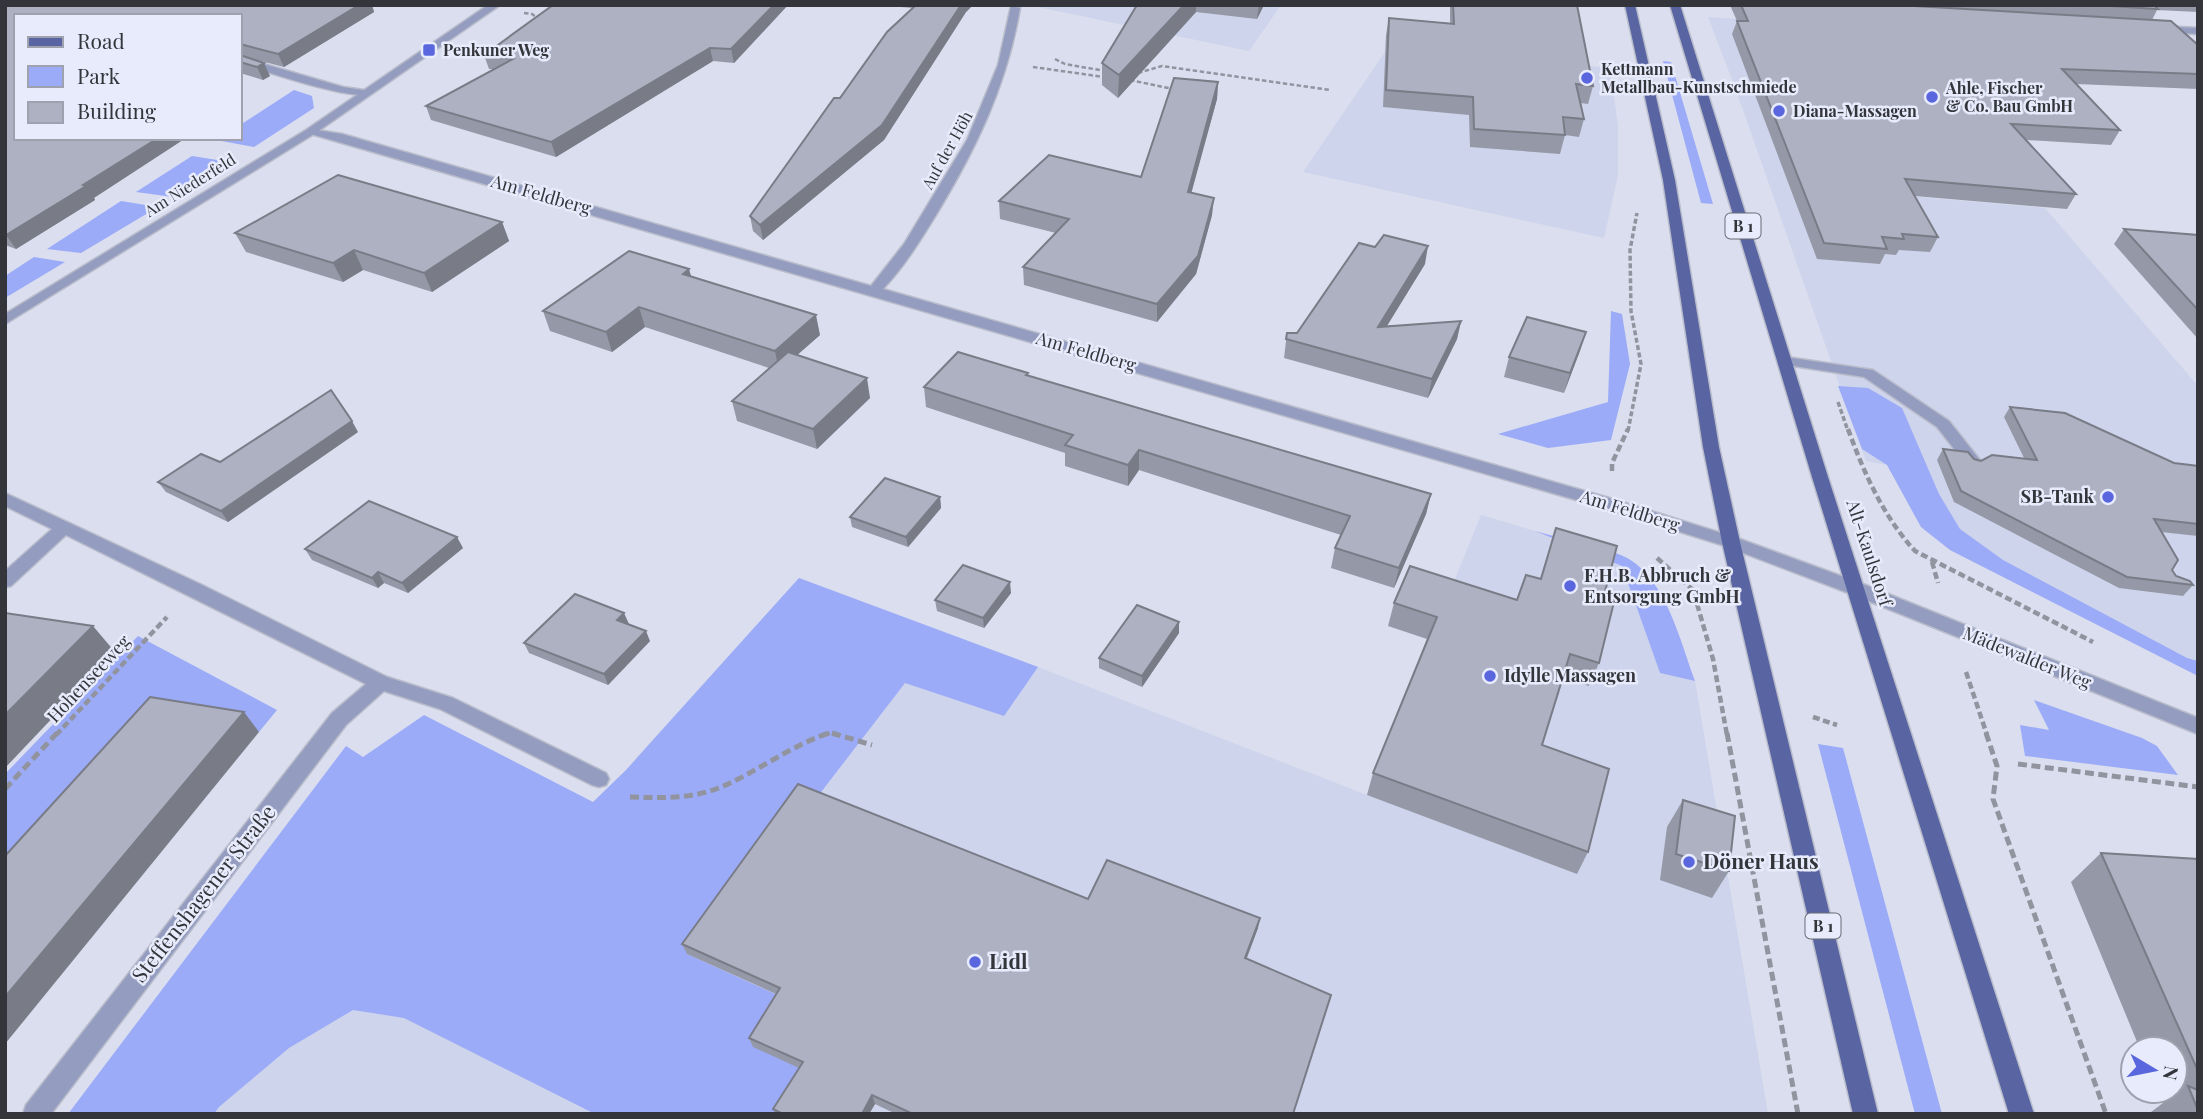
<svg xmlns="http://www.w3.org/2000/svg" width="2203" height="1119" viewBox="0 0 2203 1119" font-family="'Playfair Display',serif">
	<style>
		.built { fill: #ced4eb }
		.green { fill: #9babf8 }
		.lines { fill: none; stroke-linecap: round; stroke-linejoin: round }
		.service-casing { stroke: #b9bcca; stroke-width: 3 }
		.minor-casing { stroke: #b9bcca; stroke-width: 3 }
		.tertiary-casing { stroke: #b9bcca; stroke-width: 3 }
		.primary-casing { stroke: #b9bcca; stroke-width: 3 }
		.path-far3 { stroke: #91949f; stroke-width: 2.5; stroke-dasharray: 4.5 2.5; stroke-linecap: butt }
		.path-far2 { stroke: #91949f; stroke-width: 3.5; stroke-dasharray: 5 2.5; stroke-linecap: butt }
		.path-far1 { stroke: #91949f; stroke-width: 4.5; stroke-dasharray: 7 3.5; stroke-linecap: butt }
		.path { stroke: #91949f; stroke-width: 5; stroke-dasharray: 9 4.5; stroke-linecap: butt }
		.service { fill: #949dc0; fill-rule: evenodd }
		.minor { fill: #949dc0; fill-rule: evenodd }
		.tertiary { fill: #949dc0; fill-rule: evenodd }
		.primary { fill: #5964a3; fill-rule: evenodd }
		.wall { fill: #9598a6 }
		.shaded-wall { fill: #797c87 }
		.building { fill: #adb1c1; stroke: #797c87; stroke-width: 2 }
		.poi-dot { fill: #5a66dd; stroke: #e7ebfb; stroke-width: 2.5 }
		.labels { text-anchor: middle; stroke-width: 5; stroke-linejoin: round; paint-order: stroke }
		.far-poi-label { font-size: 16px; font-weight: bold; fill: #33353b; stroke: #e7ebfb; text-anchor: start }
		.far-street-label { font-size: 16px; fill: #33353b; stroke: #e7ebfb }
		.shield { fill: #e7ebfb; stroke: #696c75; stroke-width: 2 }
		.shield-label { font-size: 16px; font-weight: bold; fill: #33353b }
		.street-label { font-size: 18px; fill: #33353b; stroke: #e7ebfb }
		.poi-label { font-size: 18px; font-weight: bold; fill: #33353b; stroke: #e7ebfb; text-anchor: start }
		.near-poi-label { font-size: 21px; font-weight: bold; fill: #33353b; stroke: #e7ebfb; text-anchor: start }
		.near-street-label { font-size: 21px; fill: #33353b; stroke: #e7ebfb }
	</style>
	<rect width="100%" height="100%" fill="#dadeee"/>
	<!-- built -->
	<g class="built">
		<polygon points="1028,5 1281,5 1249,51"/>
		<polygon points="1708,17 1889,29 1875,193 2045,208 2198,386 2198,676 1950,550 1921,527 1887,465 1866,461 1736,90"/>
		<polygon points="1397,31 1610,69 1618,125 1618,175 1604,238 1303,172 1385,52 1386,35 1394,36"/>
		<polygon points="1481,515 1535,531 1622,566 1660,673 1695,681 1768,1114 101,1114 363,757 652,904 636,758 799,578 1038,667 1367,795"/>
	</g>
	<!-- green -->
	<g class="green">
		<polygon points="1663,61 1671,62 1713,204 1701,203"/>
		<polygon points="294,90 312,96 314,108 254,147 216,140 240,138 240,125"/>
		<polygon points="192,156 230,162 173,197 136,192"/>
		<polygon points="121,201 158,207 81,253 47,249"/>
		<polygon points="34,257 65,262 5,298 5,276"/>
		<polygon points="1611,311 1622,314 1630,364 1611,440 1548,448 1498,434 1608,402"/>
		<polygon points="1838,386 1868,388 1902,408 1939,494 1960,529 2003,560 2187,658 2198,661 2198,676 1950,550 1921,527 1887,465 1862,449"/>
		<path d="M1535,531C1558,538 1611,548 1629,559C1667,582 1680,641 1695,681L1660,673L1622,566Z"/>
		<polygon points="799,578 1038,667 1004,716 905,683 815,800 687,954 784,998 806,1071 780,1114 595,1114 404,1018 353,1010 289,1048 219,1107 214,1114 68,1114 346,746 363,757 424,715 593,802 626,770"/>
		<polygon points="138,636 277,710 259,732 167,717 5,899 5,774"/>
		<polygon points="2034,700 2142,738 2157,746 2178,775 2025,756 2020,725 2049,730"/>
		<polygon points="1818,744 1843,748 1942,1114 1915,1114"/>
	</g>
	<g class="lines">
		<defs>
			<polygon id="service" points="1786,357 1873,370 1949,421 1983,464 1975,469 1969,468 1937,427 1864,377 1781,364 1779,361"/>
			<g id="minor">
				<path d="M1011,6L1020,8C1007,85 976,149 936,215C920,241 904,267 883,289L1616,500L1737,538L1863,584L2198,718V734L1851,594L1725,546L1604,508L304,132L310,129L342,134L871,286L904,244L967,140L998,65Z"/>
				<polygon points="2159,26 2198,28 2198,34 2155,31 2155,27"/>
				<path d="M240,57L343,87L370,91L372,93C357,103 261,70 240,63Z"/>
				<polygon points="5,493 200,584 387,677 453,698 606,773 609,779 606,785 599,787 592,785 440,709 384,691 346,725 51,1114 23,1114 26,1105 332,713 366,684 66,535 11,586 5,587 5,571 52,529 5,506"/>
			</g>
			<polygon id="tertiary" points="488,5 500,5 314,134 5,324 5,314 306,130"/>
			<g id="primary">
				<polygon points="1625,5 1635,5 1675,180 1719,447 1740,542 1878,1114 1853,1114 1722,542 1703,447 1663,180"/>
				<polygon points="1670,5 1680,5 1828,477 2034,1114 2009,1114 1812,477"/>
			</g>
		</defs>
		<!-- service casing -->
		<use href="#service" class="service-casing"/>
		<!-- minor casing -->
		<use href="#minor" class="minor-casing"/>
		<!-- tertiary casing -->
		<use href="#tertiary" class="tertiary-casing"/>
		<!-- primary casing -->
		<use href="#primary" class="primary-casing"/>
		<!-- path-far3 -->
		<g class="path-far3">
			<polyline points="524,13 532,14 541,21"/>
			<polyline points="1055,59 1065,64 1105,71"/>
			<polyline points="1033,67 1104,77"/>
			<polyline points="1138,73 1162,66 1330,90"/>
			<polyline points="1130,80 1173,89"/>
		</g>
		<!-- path-far2 -->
		<g class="path-far2">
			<polyline points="1838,402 1848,431"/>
			<polyline points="1628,431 1641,364 1631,311 1630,250 1637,213"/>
		</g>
		<!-- path-far1 -->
		<g class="path-far1">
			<path d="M1848,429C1864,473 1883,516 1915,551L2093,642"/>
			<polyline points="1612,471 1612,463 1628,429"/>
			<polyline points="1657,558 1693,590 1713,659 1727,735"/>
			<polyline points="1932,562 1938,583"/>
			<polyline points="1966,672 1987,735"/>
			<polyline points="1813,717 1837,725"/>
			<polyline points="56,735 167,617"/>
			<polyline points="823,735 830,733 838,735"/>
		</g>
		<!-- path -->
		<g class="path">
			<polyline points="832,733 872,745"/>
			<polyline points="1727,733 1798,1114"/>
			<polyline points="1986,733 1997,766 1993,799 2106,1114"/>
			<polyline points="2018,764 2198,787"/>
			<polyline points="5,789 57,733"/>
			<path d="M630,797C659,798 689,799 716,789C755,774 787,747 829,733"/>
		</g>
		<!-- service -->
		<use href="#service" class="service"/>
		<!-- minor -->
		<use href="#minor" class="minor"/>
		<!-- tertiary -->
		<use href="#tertiary" class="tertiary"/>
		<!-- primary -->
		<use href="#primary" class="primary"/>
	</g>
	<!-- wall -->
	<g class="wall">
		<polygon points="71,5 372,5 374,12 284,67 245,57 270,76 263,80 240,73 240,16 94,198 95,200 16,249 5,245 5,6 74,6"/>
		<polygon points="553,5 788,5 734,63 713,61 556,157 431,120 426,106 493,69 489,69 484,55"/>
		<polygon points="875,5 973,5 966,12 884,140 763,240 753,231 750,216 913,8"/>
		<polygon points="1137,5 1264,5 1257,19 1196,12 1118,98 1102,85 1102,63"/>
		<polygon points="1450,5 1577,5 1593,86 1588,104 1581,103 1584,119 1579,137 1565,135 1560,154 1470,147 1469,115 1383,107 1386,35 1389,18 1450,23"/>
		<polygon points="1730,5 2198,5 2198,12 2157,10 2152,20 2198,45 2198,89 2076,84 2120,130 2111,145 2026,140 2076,194 2067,209 1915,196 1938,237 1930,252 1899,250 1896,255 1885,254 1880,264 1817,259 1732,34 1737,21"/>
		<polygon points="1218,82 1217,99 1191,192 1212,215 1196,274 1157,322 1024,285 1023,267 1056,233 1000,219 999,201 1141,177"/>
		<polygon points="502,222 509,241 432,292 363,270 343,282 246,252 235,233"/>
		<polygon points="2124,229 2198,235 2198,339 2114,244"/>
		<polygon points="1425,264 1387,326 1461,321 1457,339 1428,398 1284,358 1287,333 1297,333"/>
		<polygon points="691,277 820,335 797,355 870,398 817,449 737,421 732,401 769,368 645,327 612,352 550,331 543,311"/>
		<polygon points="1586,332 1564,393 1504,377 1509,357"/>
		<polygon points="1028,376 1431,494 1426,514 1394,588 1331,568 1335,548 1341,535 1139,470 1128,486 1065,466 1065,453 926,407 924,387"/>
		<polygon points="2010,407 2174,463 2198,466 2198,536 2161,532 2172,570 2176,576 2193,585 2183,596 2119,588 1954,502 1937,460 1943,449 1981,461 2024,458 2004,417"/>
		<polygon points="358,432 228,522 166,492 158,482 220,462"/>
		<polygon points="940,497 941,508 908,547 852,527 850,517"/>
		<polygon points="1556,528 1603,599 1599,663 1589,686 1563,678 1542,745 1588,852 1577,874 1367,795 1373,773 1427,639 1388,626 1394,603 1517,600 1540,579"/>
		<polygon points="463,548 408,593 384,583 378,588 312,560 305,549"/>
		<polygon points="1011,593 984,628 937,611 935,600"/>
		<polygon points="1179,633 1142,687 1099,668 1099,658"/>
		<polygon points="650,641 608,685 529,653 524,643"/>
		<polygon points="1683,800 1729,871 1712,898 1660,880 1667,827"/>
		<polygon points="2101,853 2198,859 2198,1114 2151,1114 2151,1112 2163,1103 2158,1091 2175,1091 2175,1049 2140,1049 2071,882"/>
		<polygon points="1088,899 1258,928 1247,958 1293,1114 896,1114 875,1104 869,1114 775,1114 773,1109 799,1068 753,1047 749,1038 776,994 687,954 682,944"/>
	</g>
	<!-- shaded-wall -->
	<g class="shaded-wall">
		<polygon points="359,5 372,5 374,12 284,67 278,54"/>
		<polygon points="774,5 788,5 734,63 731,49"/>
		<polygon points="961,5 973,5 966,12 884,140 763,240 760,225"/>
		<polygon points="1184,5 1196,5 1196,12 1118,98 1119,75"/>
		<polygon points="1259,5 1264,5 1257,19"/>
		<polygon points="710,48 713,61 556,157 551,142"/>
		<polygon points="264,63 270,76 263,80 257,67"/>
		<polygon points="1218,82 1217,99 1187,209 1188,192"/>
		<polygon points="158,138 186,138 94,198 95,200 16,249 6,235"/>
		<polygon points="1214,198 1212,215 1196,274 1157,322 1157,304"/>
		<polygon points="502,222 509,241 432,292 424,273"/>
		<polygon points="1428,246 1425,264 1375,345 1378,327"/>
		<polygon points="354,250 363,270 343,282 333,263"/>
		<polygon points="689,269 695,289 683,274"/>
		<polygon points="639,307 645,327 612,352 606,332"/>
		<polygon points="816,315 820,335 779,371 775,351"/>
		<polygon points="1461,321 1457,339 1428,398 1432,379"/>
		<polygon points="1586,332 1580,351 1564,393 1570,373"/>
		<polygon points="867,378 870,398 817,449 813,429"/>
		<polygon points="352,421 358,432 228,522 221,511"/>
		<polygon points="1139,450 1139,470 1128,486 1128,465"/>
		<polygon points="1431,494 1426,514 1394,588 1399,568"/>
		<polygon points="940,497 941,508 908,547 906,537"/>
		<polygon points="457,537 463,548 408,593 402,583"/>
		<polygon points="378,572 384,583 378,588 372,578"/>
		<polygon points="1010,582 1011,593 984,628 983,618"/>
		<polygon points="624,613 629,624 617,620"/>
		<polygon points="1179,622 1179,633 1142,687 1142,676"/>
		<polygon points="93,626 115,652 5,768 5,715"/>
		<polygon points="646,631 650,641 608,685 604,674"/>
		<polygon points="244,712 259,732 5,1044 5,997"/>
		<polygon points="1260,918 1258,928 1243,967 1245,958"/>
		<polygon points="872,1095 875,1104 869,1114 862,1114"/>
	</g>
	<!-- building -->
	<g class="building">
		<polygon points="7,5 86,6 88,5 359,5 278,54 240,44 240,16 16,16 16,138 158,138 83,185 86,186 6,235 5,235 5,6"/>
		<polygon points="553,5 774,5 731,49 710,48 551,142 426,106 513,59 484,55"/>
		<polygon points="916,5 961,5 882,125 760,225 750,216 834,98 840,98 887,32"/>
		<polygon points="1137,5 1184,5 1119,75 1102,63"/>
		<polygon points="1453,5 1577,5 1593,86 1576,84 1584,119 1563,117 1565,135 1474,129 1473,97 1386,90 1389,18 1454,24"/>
		<polygon points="1741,5 1897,5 2171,21 2198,45 2198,74 2062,69 2120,130 2011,124 2076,194 1905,179 1938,237 1902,234 1904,239 1882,237 1887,249 1824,243 1737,21 1748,21"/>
		<polygon points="2095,5 2154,5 2158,9"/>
		<polygon points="240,55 264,63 257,67 240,62"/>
		<polygon points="1174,78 1218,82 1188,192 1214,198 1198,256 1157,304 1023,267 1069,219 999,201 1049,155 1141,177"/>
		<polygon points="338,175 502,222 424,273 354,250 333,263 235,233"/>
		<polygon points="2124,229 2198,235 2198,310"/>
		<polygon points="1384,235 1428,246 1378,327 1461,321 1432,379 1286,339 1287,333 1297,333 1359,243 1375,247"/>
		<polygon points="629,251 689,269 683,274 816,315 775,351 639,307 606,332 543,311"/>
		<polygon points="1527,317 1586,332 1570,373 1509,357"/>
		<polygon points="788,352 867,378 813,429 732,401"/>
		<polygon points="958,352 1028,373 1026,375 1431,494 1399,568 1335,548 1350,516 1139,450 1128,465 1065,445 1073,435 924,387"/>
		<polygon points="331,390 352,421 221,511 158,482 201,454 220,462"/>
		<polygon points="2010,407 2065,413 2174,463 2198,466 2198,524 2154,519 2178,560 2172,570 2176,576 2190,581 2193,585 2127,577 1961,491 1943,449 1968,452 1974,459 1981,461 1992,455 2037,460"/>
		<polygon points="885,478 940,497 906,537 850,517"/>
		<polygon points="369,501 457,537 402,583 378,572 372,578 305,549"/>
		<polygon points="1556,528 1617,546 1603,599 1614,602 1599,663 1570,654 1542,745 1609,769 1588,852 1373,773 1437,617 1394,603 1410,566 1517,600 1526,575 1541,579"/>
		<polygon points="963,565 1010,582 983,618 935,600"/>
		<polygon points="575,594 624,613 617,620 646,631 604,674 524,643"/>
		<polygon points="1137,605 1179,622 1142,676 1099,658"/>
		<polygon points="5,613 93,626 5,715"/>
		<polygon points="150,697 244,712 5,997 5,856"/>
		<polygon points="798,784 1088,899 1107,860 1260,918 1245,958 1331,995 1293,1114 913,1114 872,1095 862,1114 783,1114 773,1109 803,1062 749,1038 780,988 682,944"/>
		<polygon points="1683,800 1735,816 1729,871 1676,854"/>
		<polygon points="2101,853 2198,859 2198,1071"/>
		<polygon points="2188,1086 2198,1090 2198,1110"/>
	</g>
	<!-- markers -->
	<g class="poi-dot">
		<rect x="422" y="43" width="14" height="14" rx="3.5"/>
		<circle cx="1587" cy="78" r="7"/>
		<circle cx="1932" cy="97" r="7"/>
		<circle cx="1779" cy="111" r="7"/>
		<circle cx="2108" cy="497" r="7"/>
		<circle cx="1570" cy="586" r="7"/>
		<circle cx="1490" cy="676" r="7"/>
		<circle cx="1689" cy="862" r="7"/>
		<circle cx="975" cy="962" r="7"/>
	</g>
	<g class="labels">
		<!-- far-poi labels -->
		<g class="far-poi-label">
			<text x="443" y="56">Penkuner Weg</text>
			<text x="1601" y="75">Kettmann<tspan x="1601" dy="18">Metallbau-Kunstschmiede</tspan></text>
			<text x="1946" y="94">Ahle, Fischer<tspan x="1946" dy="18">&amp; Co. Bau GmbH</tspan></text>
			<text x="1793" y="117">Diana-Massagen</text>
		</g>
		<!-- far-street labels -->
		<g class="far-street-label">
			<text transform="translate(947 150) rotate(-61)" y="6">Auf der Höh</text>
			<text transform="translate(190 185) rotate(-32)" y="6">Am Niederfeld</text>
		</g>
		<!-- shield labels -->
		<g class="shield">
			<rect x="1725.5" y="213.5" width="35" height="25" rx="5"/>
			<rect x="1805.5" y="913.5" width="35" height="25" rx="5"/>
		</g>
		<g class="shield-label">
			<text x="1743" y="232">B 1</text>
			<text x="1823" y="932">B 1</text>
		</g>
		<!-- street labels -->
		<g class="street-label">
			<text transform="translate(541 195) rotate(16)" y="6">Am Feldberg</text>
			<text transform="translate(1086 352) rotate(16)" y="6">Am Feldberg</text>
			<text transform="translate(1630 511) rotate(17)" y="6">Am Feldberg</text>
			<text transform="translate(1869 553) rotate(72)" y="6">Alt-Kaulsdorf</text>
			<text transform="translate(2027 658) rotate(22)" y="6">Mädewalder Weg</text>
			<text transform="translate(89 679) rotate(-47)" y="6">Hohenseeweg</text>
		</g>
		<!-- poi labels -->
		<g class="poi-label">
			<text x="2094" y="503" text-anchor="end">SB-Tank</text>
			<text x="1584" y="582">F.H.B. Abbruch &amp;<tspan x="1584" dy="21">Entsorgung GmbH</tspan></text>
			<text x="1504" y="682">Idylle Massagen</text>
		</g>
		<!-- near-poi labels -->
		<g class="near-poi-label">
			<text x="1703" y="869">Döner Haus</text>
			<text x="989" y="969">Lidl</text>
		</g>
		<!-- near-street labels -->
		<g class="near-street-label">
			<text transform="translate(204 894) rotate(-52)" y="7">Steffenshagener Straße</text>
		</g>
	</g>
	<!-- border -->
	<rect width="2203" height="1119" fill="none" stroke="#33353b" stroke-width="14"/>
	<!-- legend -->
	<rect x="14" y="14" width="228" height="126" fill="#e7ebfb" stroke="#9fa2ae" stroke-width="2"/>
	<rect x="28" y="37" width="35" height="10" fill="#5964a3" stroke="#9fa2ae" stroke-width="2"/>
	<text x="77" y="49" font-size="21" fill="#33353b">Road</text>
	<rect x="28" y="66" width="35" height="21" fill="#9babf8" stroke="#9fa2ae" stroke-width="2"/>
	<text x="77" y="84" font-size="21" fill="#33353b">Park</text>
	<rect x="28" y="102" width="35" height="21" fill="#adb1c1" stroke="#9fa2ae" stroke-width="2"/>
	<text x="77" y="119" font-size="21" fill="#33353b">Building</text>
	<!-- north arrow -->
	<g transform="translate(2154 1070) rotate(100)"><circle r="33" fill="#e7ebfb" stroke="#9fa2ae" stroke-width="2"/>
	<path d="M0-5L12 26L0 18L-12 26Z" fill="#5a66dd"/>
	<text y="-10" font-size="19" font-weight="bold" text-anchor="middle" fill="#33353b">N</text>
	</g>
</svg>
